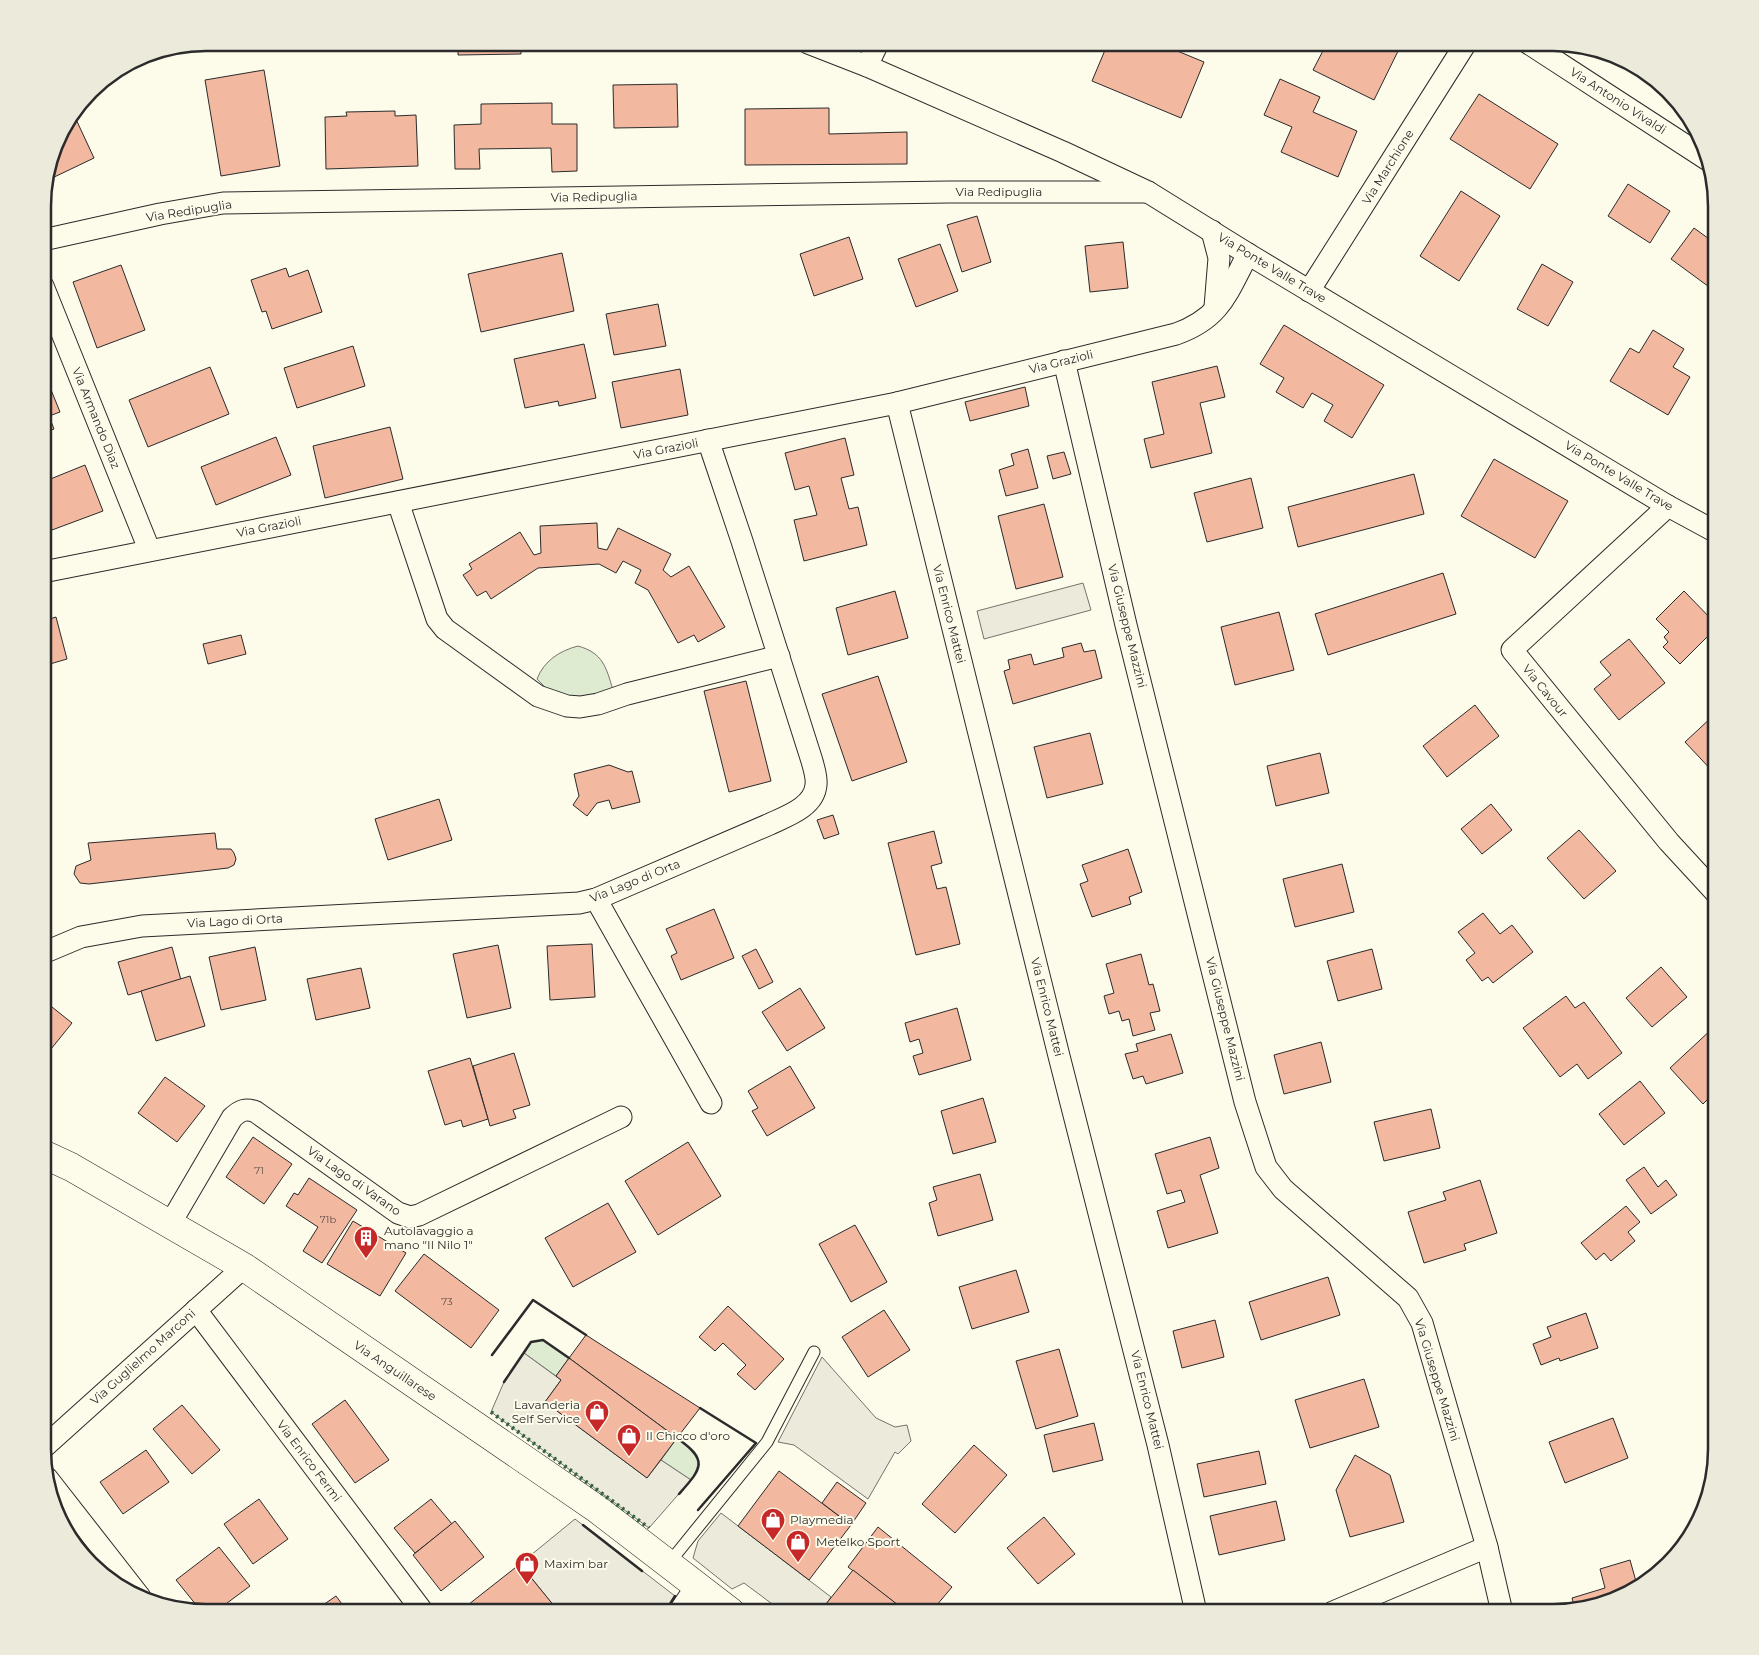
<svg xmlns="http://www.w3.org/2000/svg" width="1759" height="1655" viewBox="0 0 1759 1655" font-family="Montserrat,sans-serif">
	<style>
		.green { fill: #deebd1; stroke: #74746e }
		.parking { fill: #eceadb; stroke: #74746e }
		.building { fill: #f2b8a0; stroke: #2b2b2b }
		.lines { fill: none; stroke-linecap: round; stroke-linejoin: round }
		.service-casing { stroke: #2b2b2b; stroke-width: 13 }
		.minor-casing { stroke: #2b2b2b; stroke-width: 23 }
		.secondary-casing { stroke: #2b2b2b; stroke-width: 29 }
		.service { stroke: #fdfbea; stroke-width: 11 }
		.minor { stroke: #fdfbea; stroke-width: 21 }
		.secondary { stroke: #fdfbea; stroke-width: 28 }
		.hedge { stroke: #34623c; stroke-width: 4; stroke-dasharray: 2.5 4; stroke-linecap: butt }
		.wall { stroke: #2b2b2b; stroke-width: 2.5 }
		.labels { text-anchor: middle; stroke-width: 4; stroke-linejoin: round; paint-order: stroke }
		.number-label { font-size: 10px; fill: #5d4e48 }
		.street-label { font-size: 12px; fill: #2b2b2b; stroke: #fdfbea }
		.poi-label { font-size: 12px; fill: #2b2b2b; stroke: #fdfbea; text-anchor: start }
		.rim { fill: none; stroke: #2b2b2b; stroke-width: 2.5 }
	</style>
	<rect width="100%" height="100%" fill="#fdfbea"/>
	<!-- green -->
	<g class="green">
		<path d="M578,646C603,653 606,667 613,690L581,700L546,688L537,679C544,661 559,651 578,646Z"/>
		<polygon points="543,1340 569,1358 556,1376 524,1353 531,1342"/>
		<path d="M677,1438C697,1452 705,1457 691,1480L661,1460Z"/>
	</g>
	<!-- parking -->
	<g class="parking">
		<polygon points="1083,583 1091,610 984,639 977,611"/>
		<polygon points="524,1353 561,1380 545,1402 647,1478 661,1460 691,1480 649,1528 491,1412 504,1382"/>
		<polygon points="822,1357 876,1418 895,1427 907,1425 911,1441 898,1454 895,1452 868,1499 794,1445 778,1442"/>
		<polygon points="721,1513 831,1597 826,1604 836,1612 783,1612 744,1583 732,1589 693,1558 698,1541"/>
		<polygon points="575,1519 675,1596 665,1612 559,1612 520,1564"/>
	</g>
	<!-- building -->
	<g class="building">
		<polygon points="324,43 405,43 405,47 324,46"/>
		<polygon points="458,43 521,43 521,54 458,55"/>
		<polygon points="989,43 1006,43 1004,49"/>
		<polygon points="1108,43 1158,43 1204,62 1181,118 1092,81"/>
		<polygon points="1327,43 1402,43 1374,100 1313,70"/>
		<polygon points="264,70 280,166 221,176 205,80"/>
		<polygon points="1280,79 1320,97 1313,112 1357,131 1338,177 1281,152 1292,127 1264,115"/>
		<polygon points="677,84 678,127 614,128 613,85"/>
		<polygon points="1479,94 1558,144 1530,189 1450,139"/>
		<polygon points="552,103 552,124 577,124 577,171 552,172 551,148 479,149 480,169 455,169 454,125 481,124 481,104"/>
		<polygon points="829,108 829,134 907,132 907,164 745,165 745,109"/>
		<polygon points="395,111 395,116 416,115 418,166 326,169 325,117 347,116 346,112"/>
		<polygon points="74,115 94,158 48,180 59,134"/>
		<polygon points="1628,184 1670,211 1650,243 1608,216"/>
		<polygon points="1461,191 1500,216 1459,281 1420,256"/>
		<polygon points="977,216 991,262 962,272 947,225"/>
		<polygon points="1694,228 1716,244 1716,292 1671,259"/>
		<polygon points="849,237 863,279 814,296 800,254"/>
		<polygon points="1123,242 1128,288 1090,292 1085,246"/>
		<polygon points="940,244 958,291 916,307 898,259"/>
		<polygon points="562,253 574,311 481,332 468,274"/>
		<polygon points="1542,264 1573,282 1548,326 1517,309"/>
		<polygon points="121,265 145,330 97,348 73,282"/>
		<polygon points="286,268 289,277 308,270 322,312 272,329 266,311 262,312 251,280"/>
		<polygon points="658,304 666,346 614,355 606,314"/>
		<polygon points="1284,325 1384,385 1352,438 1324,421 1333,405 1312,393 1303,408 1276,392 1284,378 1260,364"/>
		<polygon points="1653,330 1684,349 1673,367 1690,377 1668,415 1610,381 1630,348 1639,353"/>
		<polygon points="584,344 596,398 559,406 558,401 525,408 514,359"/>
		<polygon points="353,346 365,386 297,408 284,368"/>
		<polygon points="1217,366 1225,397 1200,403 1212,453 1151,468 1144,439 1164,434 1152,382"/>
		<polygon points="210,367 229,414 148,447 129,400"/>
		<polygon points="680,369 688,415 621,428 612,382"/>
		<polygon points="43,370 60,412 49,416 54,429 43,433"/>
		<polygon points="1025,387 1029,406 970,421 965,402"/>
		<polygon points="390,427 403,479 325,498 313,446"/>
		<polygon points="276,437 291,475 216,505 201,467"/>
		<polygon points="845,438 854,475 841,478 849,509 858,507 867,545 804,561 794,520 817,515 809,486 795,490 785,453"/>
		<polygon points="1028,449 1038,488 1006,496 999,470 1014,465 1011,454"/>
		<polygon points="1064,452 1071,474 1053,479 1047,456"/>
		<polygon points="1494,459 1568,501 1535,558 1461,516"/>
		<polygon points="85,465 103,511 52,530 43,507 43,482"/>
		<polygon points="1414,474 1424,514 1298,547 1288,507"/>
		<polygon points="1251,478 1263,528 1207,542 1194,493"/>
		<polygon points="1044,504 1063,577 1016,589 998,516"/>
		<polygon points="597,523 598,548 607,550 618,528 671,554 663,570 671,577 689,566 725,627 698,642 694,635 678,643 648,590 635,583 641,570 623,561 616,573 599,564 538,568 491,599 486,591 477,596 463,575 472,569 469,564 520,532 534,555 541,553 540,526"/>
		<polygon points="1443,573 1456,614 1328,655 1315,614"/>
		<polygon points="895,591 908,638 848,655 836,608"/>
		<polygon points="1684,591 1716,624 1716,628 1680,664 1663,647 1668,642 1664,637 1669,632 1656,619"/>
		<polygon points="1279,612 1294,670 1235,685 1221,627"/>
		<polygon points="56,617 67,659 43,666 43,621"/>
		<polygon points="241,635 246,654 208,664 203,644"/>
		<polygon points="1629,639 1665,683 1619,720 1594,689 1611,675 1600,662"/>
		<polygon points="1081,643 1084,652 1095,650 1102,678 1013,704 1004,671 1010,669 1008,660 1031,654 1034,665 1064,657 1062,648"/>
		<polygon points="878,676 907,762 852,781 822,694"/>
		<polygon points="746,681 771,781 729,792 704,691"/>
		<polygon points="1475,705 1499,736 1447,777 1423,746"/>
		<polygon points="1714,715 1716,717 1716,775 1685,742"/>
		<polygon points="1090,733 1103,784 1047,798 1034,747"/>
		<polygon points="1320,753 1329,793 1276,806 1267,766"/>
		<polygon points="609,765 628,772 632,771 640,802 612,809 609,800 597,803 587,816 573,805 579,796 574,774"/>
		<polygon points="439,799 452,840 388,860 375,819"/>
		<polygon points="1491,804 1512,830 1482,854 1461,829"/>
		<polygon points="833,815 839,834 824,839 817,820"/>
		<polygon points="1579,830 1616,871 1584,899 1547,858"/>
		<polygon points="934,831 942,863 931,866 937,889 946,887 960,944 916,955 888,843"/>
		<polygon points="215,833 217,849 231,849 234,853 236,859 234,865 228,868 89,884 80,883 74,874 76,866 91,860 88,843"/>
		<polygon points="1128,849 1142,892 1129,897 1131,904 1092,917 1080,884 1088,881 1082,865"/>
		<polygon points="1342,864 1354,912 1295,927 1283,879"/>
		<polygon points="714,909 734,958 681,980 671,956 677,953 666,929"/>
		<polygon points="1483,913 1500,934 1512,925 1533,952 1493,983 1488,977 1482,981 1466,960 1475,953 1458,932"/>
		<polygon points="592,944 595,997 550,1000 547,946"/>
		<polygon points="498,945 511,1008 467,1018 453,954"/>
		<polygon points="172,947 181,980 128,995 118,962"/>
		<polygon points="255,947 266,1000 221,1010 209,957"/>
		<polygon points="756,949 773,982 759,989 742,956"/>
		<polygon points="1372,949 1382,989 1338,1001 1327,961"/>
		<polygon points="1141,954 1149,985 1153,984 1160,1011 1150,1013 1155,1030 1133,1036 1129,1019 1122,1021 1119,1011 1109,1014 1104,996 1114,993 1106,964"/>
		<polygon points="1661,967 1687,997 1652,1027 1626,998"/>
		<polygon points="361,968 370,1008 316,1020 307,979"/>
		<polygon points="190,976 205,1026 156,1041 141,991"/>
		<polygon points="800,988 825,1028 787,1051 762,1012"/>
		<polygon points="1566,996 1575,1008 1584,1002 1622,1053 1588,1079 1577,1064 1560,1077 1523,1028"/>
		<polygon points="47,1003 72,1023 43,1059 43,1008"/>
		<polygon points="957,1008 971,1060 919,1075 913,1056 923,1053 919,1039 910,1042 905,1023"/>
		<polygon points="1714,1027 1716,1030 1716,1093 1715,1092 1703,1104 1670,1068"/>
		<polygon points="1171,1034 1183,1073 1146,1084 1143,1076 1133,1079 1125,1054 1138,1051 1136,1044"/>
		<polygon points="1321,1042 1331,1082 1284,1094 1274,1055"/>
		<polygon points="514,1053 530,1105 513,1110 516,1118 490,1126 473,1066"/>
		<polygon points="470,1058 488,1119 463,1127 461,1120 445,1125 428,1071"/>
		<polygon points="790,1066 815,1108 767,1136 752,1111 758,1108 748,1091"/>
		<polygon points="165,1077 205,1106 177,1142 138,1113"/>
		<polygon points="1640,1081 1665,1113 1624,1145 1599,1114"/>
		<polygon points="983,1098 996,1142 953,1154 941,1111"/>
		<polygon points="1431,1109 1440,1148 1384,1161 1374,1122"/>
		<polygon points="253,1137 292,1164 264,1204 226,1177"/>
		<polygon points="1210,1137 1219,1168 1200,1175 1218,1233 1168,1248 1157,1211 1185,1202 1181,1190 1167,1194 1155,1154"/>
		<polygon points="688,1142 721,1196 658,1235 625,1181"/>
		<polygon points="1644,1167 1658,1187 1666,1180 1677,1195 1651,1214 1626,1180"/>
		<polygon points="980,1174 993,1220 938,1236 929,1203 937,1200 933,1187"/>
		<polygon points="309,1178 357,1210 322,1263 303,1251 318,1227 286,1206 294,1193 298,1195"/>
		<polygon points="1480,1180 1497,1233 1464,1244 1466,1250 1424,1263 1408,1212 1446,1200 1443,1192"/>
		<polygon points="608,1203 636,1252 573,1287 545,1238"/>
		<polygon points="1626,1206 1640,1222 1628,1232 1635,1241 1611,1261 1604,1253 1596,1260 1581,1243"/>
		<polygon points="353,1221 406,1253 380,1296 327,1264"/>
		<polygon points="855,1225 887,1282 851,1302 819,1244"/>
		<polygon points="424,1254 499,1310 471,1348 395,1291"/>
		<polygon points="1016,1270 1029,1312 972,1329 959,1287"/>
		<polygon points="1328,1277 1340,1315 1261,1340 1249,1302"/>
		<polygon points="728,1306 784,1359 755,1390 737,1374 746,1365 723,1343 715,1351 699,1337"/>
		<polygon points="884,1310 910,1350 868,1377 842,1337"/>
		<polygon points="1586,1313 1598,1348 1560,1361 1559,1358 1541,1365 1533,1344 1551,1337 1547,1327"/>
		<polygon points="1215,1320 1224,1357 1182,1368 1173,1331"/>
		<polygon points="586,1335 700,1408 677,1438 569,1358"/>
		<polygon points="43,1345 50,1355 43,1360"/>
		<polygon points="1059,1349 1078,1416 1036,1429 1016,1361"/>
		<polygon points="569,1358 677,1438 647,1478 545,1402 561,1380 556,1376"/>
		<polygon points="1364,1379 1379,1427 1310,1448 1295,1400"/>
		<polygon points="345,1400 389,1460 355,1483 312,1424"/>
		<polygon points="182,1405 220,1450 192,1474 153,1429"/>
		<polygon points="1613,1418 1628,1458 1565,1483 1549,1442"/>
		<polygon points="1094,1423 1103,1460 1053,1472 1044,1435"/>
		<polygon points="974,1445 1007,1475 955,1533 922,1504"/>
		<polygon points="146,1450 169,1482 123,1514 100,1482"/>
		<polygon points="1259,1451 1266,1484 1204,1497 1197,1464"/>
		<polygon points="1355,1455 1390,1475 1404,1522 1350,1537 1336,1490"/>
		<polygon points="779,1471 851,1525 809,1580 738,1526"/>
		<polygon points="837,1482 866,1503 851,1525 822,1503"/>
		<polygon points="259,1499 288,1539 253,1564 224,1524"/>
		<polygon points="431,1499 452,1524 415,1553 394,1528"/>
		<polygon points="1276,1501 1285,1540 1219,1555 1210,1516"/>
		<polygon points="1698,1510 1704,1510 1699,1519"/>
		<polygon points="1044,1517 1075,1554 1038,1584 1007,1548"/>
		<polygon points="455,1521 484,1557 441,1591 413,1555"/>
		<polygon points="878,1527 952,1587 931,1612 907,1612 848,1567"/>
		<polygon points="219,1547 250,1586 215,1612 201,1611 176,1580"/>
		<polygon points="1630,1560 1637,1585 1615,1600 1575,1608 1572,1598 1605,1588 1600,1569"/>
		<polygon points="520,1564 559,1612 467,1612 464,1608"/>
		<polygon points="853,1570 907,1612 836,1612 826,1604"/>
		<polygon points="336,1596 348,1612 313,1612"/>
	</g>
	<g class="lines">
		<defs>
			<polyline id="service" points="669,1563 767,1442 814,1352"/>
			<g id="minor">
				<polyline points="808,43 867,66 1063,152 1148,192 1248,254 1668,506 1716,532"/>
				<polyline points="1528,43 1708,160"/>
				<polyline points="867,66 878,43"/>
				<polyline points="1212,231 1219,258 1215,307"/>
				<polyline points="43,240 160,214 223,203 949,192 1148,192"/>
				<polyline points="43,286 149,549"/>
				<polyline points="1309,291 1466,43"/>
				<polyline points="1064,361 1126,625 1245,1102 1266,1167 1283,1189 1408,1298 1422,1323 1487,1547 1502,1612"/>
				<polyline points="897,403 1059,1056 1158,1445 1196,1612"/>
				<polyline points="398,502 437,619 445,629 538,696 567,706 580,707 598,704 627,694 779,656"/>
				<polyline points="1668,506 1512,650 1669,842 1716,893"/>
				<path d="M43,572L897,403L1176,334C1221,318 1227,293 1248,254"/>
				<polyline points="596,899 711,1103"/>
				<path d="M43,953L81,937L142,926L579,903L596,899L770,824C787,816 814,807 816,785C817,777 814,769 812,761L742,541L708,440"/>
				<path d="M170,1224L232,1118C240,1110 246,1108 256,1112L398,1213L410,1217L419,1215L621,1117"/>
				<polyline points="196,1310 423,1612"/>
				<polyline points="43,1448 244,1267"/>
				<polyline points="47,1478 140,1597"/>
				<polyline points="679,1612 696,1587"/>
				<polyline points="1333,1612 1487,1547"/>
			</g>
			<polyline id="secondary" points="43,1154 71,1167 244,1267 597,1509 731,1612"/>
		</defs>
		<!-- service casing -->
		<use href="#service" class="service-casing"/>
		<!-- minor casing -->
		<use href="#minor" class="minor-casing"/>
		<!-- secondary casing -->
		<use href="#secondary" class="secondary-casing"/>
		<!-- service -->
		<use href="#service" class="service"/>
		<!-- minor -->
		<use href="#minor" class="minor"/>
		<!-- secondary -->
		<use href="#secondary" class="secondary"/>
		<!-- hedge -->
		<polyline class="hedge" points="491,1412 649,1528"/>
		<!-- wall -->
		<g class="wall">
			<polyline points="492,1355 533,1300 586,1335"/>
			<polyline points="504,1382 531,1342 543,1340 569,1358"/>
			<path d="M677,1438C709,1461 702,1468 679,1494"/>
			<polyline points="698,1510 756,1443 700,1408"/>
			<polyline points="583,1525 642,1571"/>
			<polyline points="665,1612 675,1596"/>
		</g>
	</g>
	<!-- icons -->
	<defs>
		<symbol id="building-pin" viewBox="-11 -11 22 30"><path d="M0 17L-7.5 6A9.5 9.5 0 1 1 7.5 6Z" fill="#c62828" stroke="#fdfbea"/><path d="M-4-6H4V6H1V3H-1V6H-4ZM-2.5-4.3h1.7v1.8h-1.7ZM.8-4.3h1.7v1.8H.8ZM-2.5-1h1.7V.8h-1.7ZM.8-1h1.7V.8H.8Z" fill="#fff"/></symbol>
		<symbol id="shop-pin" viewBox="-11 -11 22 30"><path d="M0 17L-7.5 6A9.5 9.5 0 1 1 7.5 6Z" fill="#c62828" stroke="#fdfbea"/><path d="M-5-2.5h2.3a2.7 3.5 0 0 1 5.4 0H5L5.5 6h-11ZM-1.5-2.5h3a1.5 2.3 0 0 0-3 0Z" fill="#fff"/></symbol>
	</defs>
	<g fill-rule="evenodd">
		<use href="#building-pin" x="352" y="1224" width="28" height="38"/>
		<use href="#shop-pin" x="583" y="1398" width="28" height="38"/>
		<use href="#shop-pin" x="615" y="1422" width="28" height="38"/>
		<use href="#shop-pin" x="759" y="1506" width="28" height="38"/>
		<use href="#shop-pin" x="784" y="1528" width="28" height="38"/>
		<use href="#shop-pin" x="513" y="1550" width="28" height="38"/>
	</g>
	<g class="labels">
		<!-- number labels -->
		<g class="number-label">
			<text x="259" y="1174">71</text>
			<text x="328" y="1223">71b</text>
			<text x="447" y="1305">73</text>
		</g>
		<!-- street labels -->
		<g class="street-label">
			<text transform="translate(1618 101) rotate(33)" y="4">Via Antonio Vivaldi</text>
			<text transform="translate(1388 167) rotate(-58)" y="4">Via Marchione</text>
			<text x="999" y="196">Via Redipuglia</text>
			<text transform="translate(594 197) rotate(-1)" y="4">Via Redipuglia</text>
			<text transform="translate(189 211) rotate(-9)" y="4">Via Redipuglia</text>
			<text transform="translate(1272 268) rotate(31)" y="4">Via Ponte Valle Trave</text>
			<text transform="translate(1061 362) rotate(-14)" y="4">Via Grazioli</text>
			<text transform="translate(96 418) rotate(68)" y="4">Via Armando Diaz</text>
			<text transform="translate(666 449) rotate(-11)" y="4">Via Grazioli</text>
			<text transform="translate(1619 476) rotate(31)" y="4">Via Ponte Valle Trave</text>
			<text transform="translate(269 527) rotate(-11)" y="4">Via Grazioli</text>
			<text transform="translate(949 614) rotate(76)" y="4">Via Enrico Mattei</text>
			<text transform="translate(1127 626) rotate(76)" y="4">Via Giuseppe Mazzini</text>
			<text transform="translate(1545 691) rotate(51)" y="4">Via Cavour</text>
			<text transform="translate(635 881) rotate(-22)" y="4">Via Lago di Orta</text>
			<text transform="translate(235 921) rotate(-3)" y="4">Via Lago di Orta</text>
			<text transform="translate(1047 1007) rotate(76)" y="4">Via Enrico Mattei</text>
			<text transform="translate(1225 1019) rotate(76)" y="4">Via Giuseppe Mazzini</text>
			<text transform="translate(354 1181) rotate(35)" y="4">Via Lago di Varano</text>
			<text transform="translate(143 1357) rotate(-42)" y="4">Via Guglielmo Marconi</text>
			<text transform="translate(395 1371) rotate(34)" y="4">Via Anguillarese</text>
			<text transform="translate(1437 1380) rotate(73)" y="4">Via Giuseppe Mazzini</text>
			<text transform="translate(1147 1400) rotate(76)" y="4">Via Enrico Mattei</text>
			<text transform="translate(309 1461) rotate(53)" y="4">Via Enrico Fermi</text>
		</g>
		<!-- poi labels -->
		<g class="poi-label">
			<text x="384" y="1235">Autolavaggio a<tspan x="384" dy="14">mano "Il Nilo 1"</tspan></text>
			<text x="580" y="1409" text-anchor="end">Lavanderia<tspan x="580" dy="14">Self Service</tspan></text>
			<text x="646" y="1440">Il Chicco d'oro</text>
			<text x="790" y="1524">Playmedia</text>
			<text x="816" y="1546">Metelko Sport</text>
			<text x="544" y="1568">Maxim bar</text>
		</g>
	</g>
	<!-- crop -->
	<path d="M0 0H1759V1655H0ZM206 51H1553A155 155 0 0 1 1708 206V1449A155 155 0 0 1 1553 1604H206A155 155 0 0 1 51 1449V206A155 155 0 0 1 206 51Z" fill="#eceadb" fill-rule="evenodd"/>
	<path class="rim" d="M206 51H1553A155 155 0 0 1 1708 206V1449A155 155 0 0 1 1553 1604H206A155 155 0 0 1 51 1449V206A155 155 0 0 1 206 51Z"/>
</svg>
